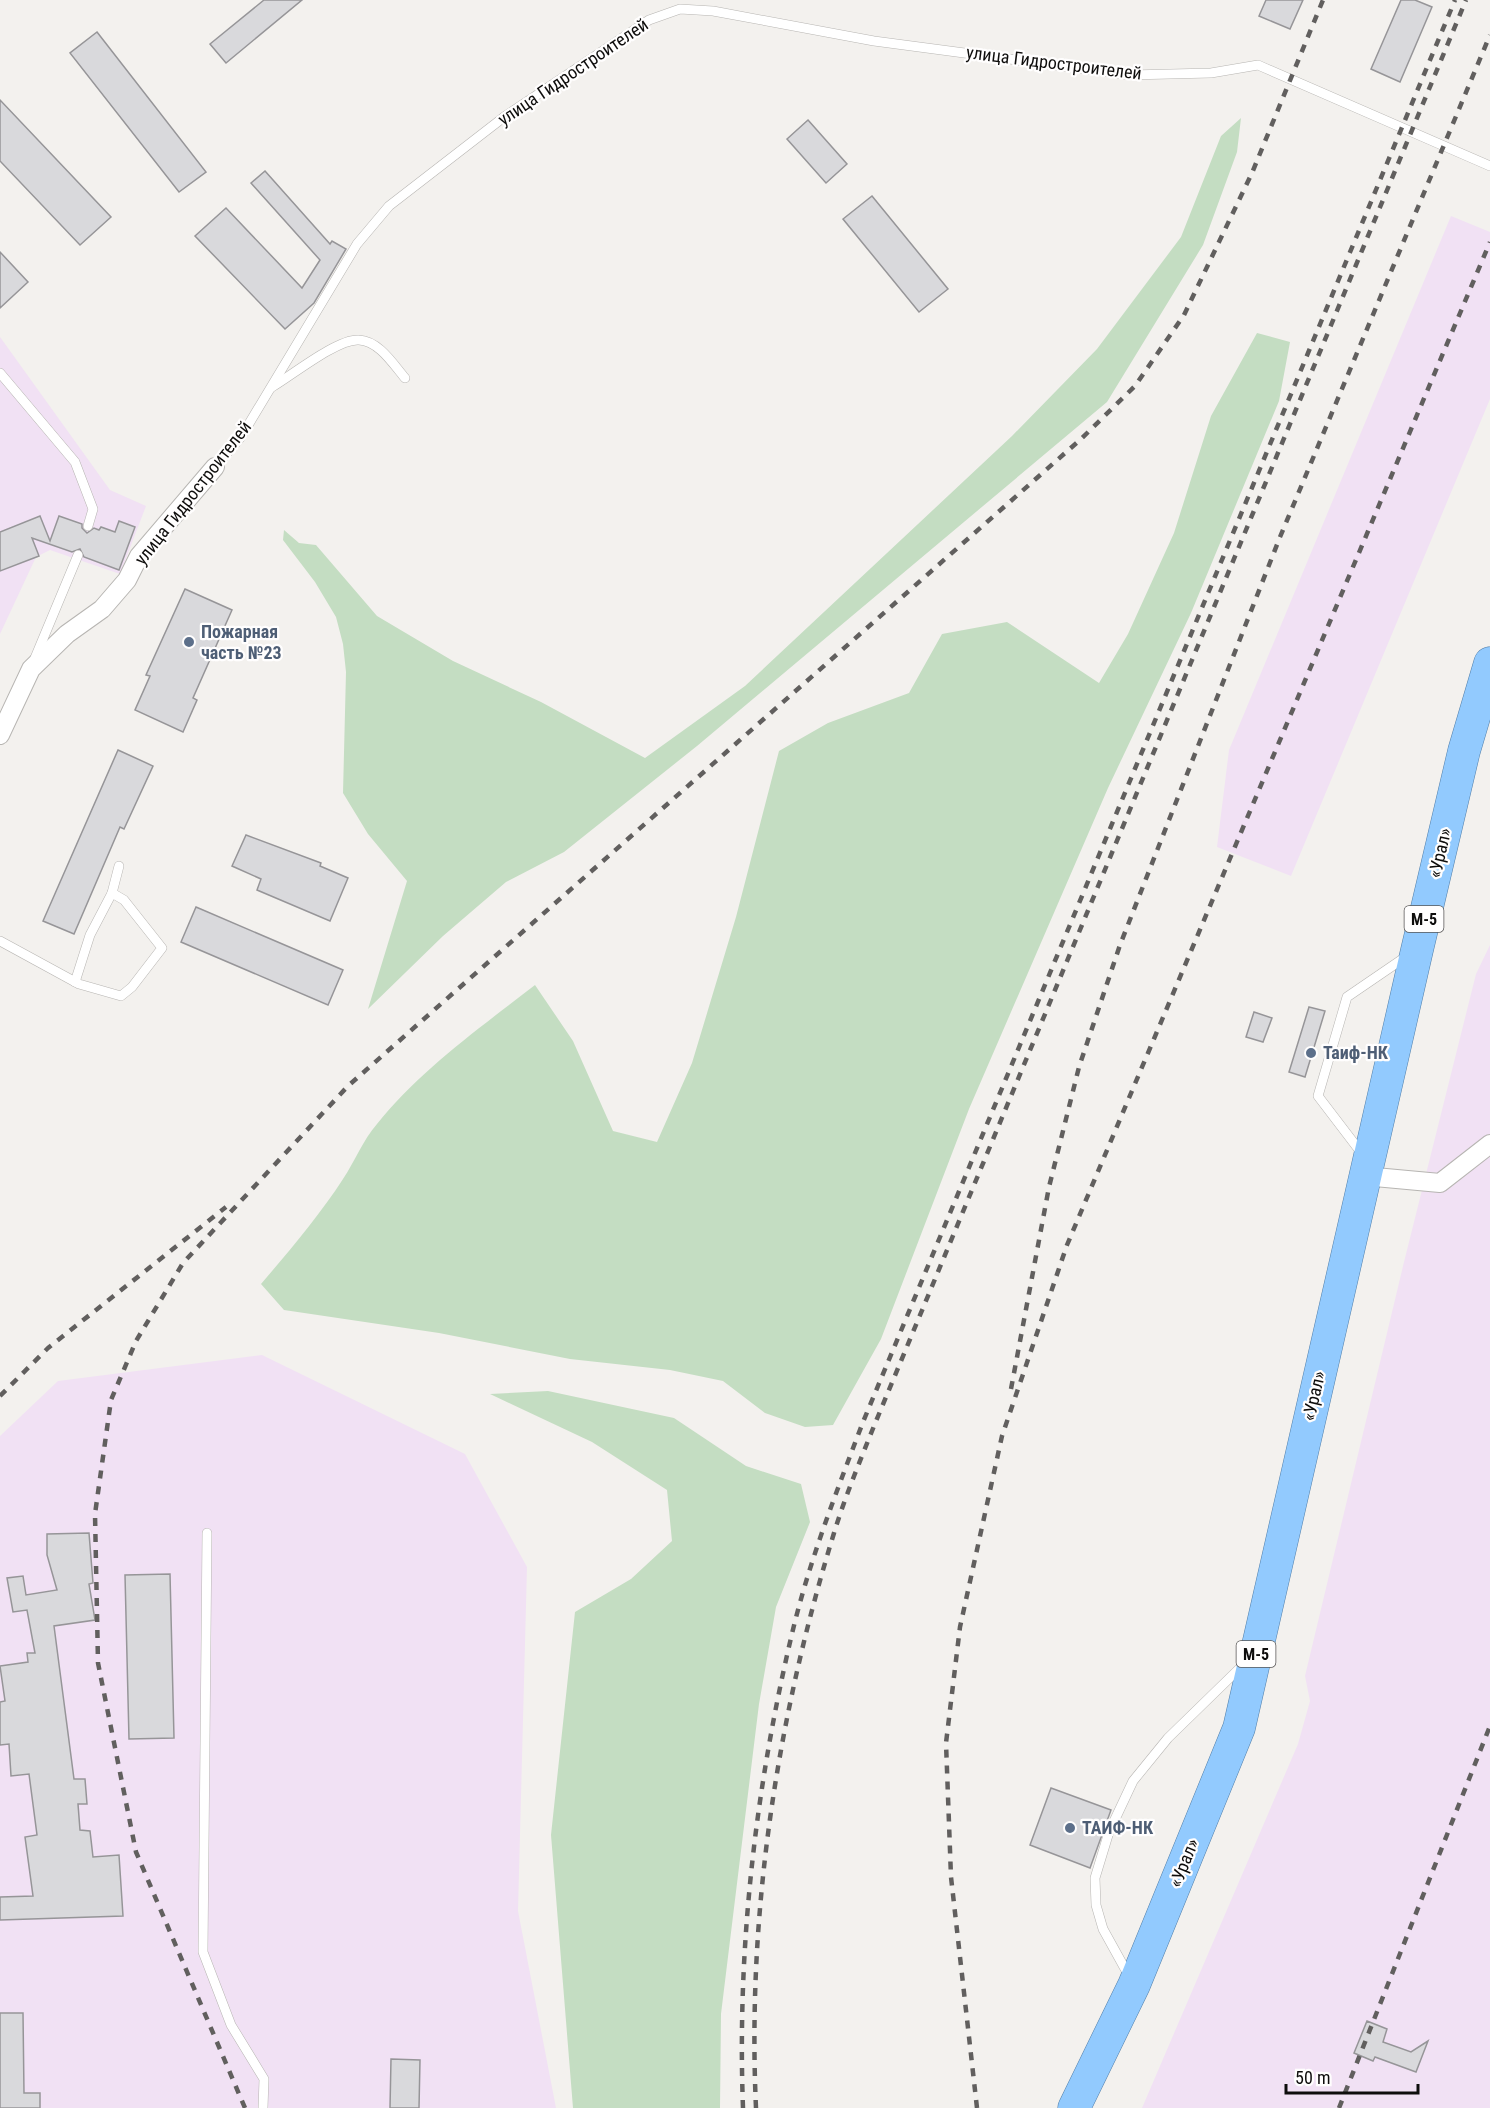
<svg xmlns="http://www.w3.org/2000/svg" width="1490" height="2108" viewBox="0 0 1490 2108" font-family="'Roboto Condensed',sans-serif">
	<style>
		.industrial { fill: #f1e1f4 }
		.green { fill: #c4ddc2 }
		.building { fill: #d9d9dc; stroke: #969598; stroke-width: 1.5 }
		.lines { fill: none; stroke-linecap: round; stroke-linejoin: round }
		.service-casing { stroke: #b7b5b2; stroke-width: 10 }
		.minor-casing { stroke: #b7b5b2; stroke-width: 20 }
		.trunk-casing { stroke: #527fa9; stroke-width: 33 }
		.service { stroke: #fff; stroke-width: 9 }
		.minor { stroke: #fff; stroke-width: 18 }
		.trunk { stroke: #92cafe; stroke-width: 32 }
		.rail { stroke: #615f5e; stroke-width: 4.5; stroke-dasharray: 8 8; stroke-linecap: butt }
		.service-dot { fill: #5c6f8a; stroke: #fffefe; stroke-width: 2 }
		.labels { text-anchor: middle; stroke-width: 4.5; stroke-linejoin: round; paint-order: stroke }
		.shield { fill: #fffefe; stroke: #565555; stroke-width: 1.5 }
		.shield-label { font-size: 16px; font-weight: bold; fill: #0e0d0c }
		.street-label { font-size: 18px; fill: #0e0d0c; stroke: #fffefe }
		.service-label { font-size: 18px; font-weight: bold; fill: #4e5e75; stroke: #fffefe; text-anchor: start }
	</style>
	<rect width="100%" height="100%" fill="#f3f1ee"/>
	<!-- industrial -->
	<g class="industrial">
		<polygon points="1451,216 1490,232 1490,399 1291,876 1217,847 1229,750"/>
		<polygon points="0,337 110,490 146,506 120,574 50,550 36,557 0,634"/>
		<polygon points="1490,945 1490,2108 1142,2108 1298,1744 1310,1701 1305,1676 1404,1262 1476,974"/>
		<polygon points="262,1355 465,1454 527,1567 518,1911 556,2108 0,2108 0,1436 58,1381"/>
	</g>
	<!-- green -->
	<g class="green">
		<polygon points="1241,118 1237,152 1203,245 1107,402 697,746 564,852 506,882 443,936 368,1009 407,881 368,834 343,793 346,672 343,644 336,617 315,582 283,540 284,530 299,543 316,545 377,616 453,661 541,702 645,758 745,686 1012,436 1097,349 1181,237 1221,136"/>
		<path d="M1257,333L1290,342L1279,401L1191,613L1108,788L969,1109L881,1339L833,1425L805,1427L765,1413L723,1381L670,1370L570,1359L439,1333L284,1310L261,1284C290,1250 319,1216 343,1179C355,1161 363,1140 377,1124C420,1070 481,1027 535,985L573,1041L613,1131L657,1142L692,1063L736,917L779,751L828,723L909,693L942,634L1007,622L1099,683L1128,634L1174,533L1211,416Z"/>
		<polygon points="548,1391 674,1418 746,1466 801,1484 810,1522 776,1607 759,1704 721,2014 720,2108 573,2108 551,1835 575,1612 631,1579 672,1541 667,1490 592,1442 490,1394"/>
	</g>
	<!-- building -->
	<g class="building">
		<polygon points="264,0 302,0 226,63 210,44"/>
		<polygon points="1266,0 1303,0 1290,29 1259,16"/>
		<polygon points="1401,0 1415,0 1432,7 1400,82 1371,69"/>
		<polygon points="97,32 206,172 179,192 70,53"/>
		<polygon points="0,100 111,217 80,245 0,161"/>
		<polygon points="808,120 847,164 826,183 787,139"/>
		<polygon points="265,171 330,244 332,241 346,249 314,303 285,329 195,236 226,208 302,288 320,260 251,183"/>
		<polygon points="872,196 948,289 919,312 843,219"/>
		<polygon points="0,252 28,282 0,308"/>
		<polygon points="40,516 50,541 59,516 82,524 82,528 87,533 94,528 99,530 101,527 115,532 119,521 135,527 119,570 84,557 80,549 72,552 32,538 39,556 0,571 0,532"/>
		<polygon points="185,589 232,610 193,698 197,700 183,732 135,710 150,676 146,675"/>
		<polygon points="118,750 153,766 124,829 120,827 74,934 43,921"/>
		<polygon points="246,835 321,863 320,866 348,878 330,921 257,890 261,879 232,866"/>
		<polygon points="196,907 343,970 328,1005 181,942"/>
		<polygon points="1309,1007 1325,1011 1305,1077 1289,1072"/>
		<polygon points="1254,1012 1272,1018 1263,1042 1246,1037"/>
		<polygon points="89,1533 93,1583 89,1584 95,1620 54,1626 74,1779 85,1779 87,1804 78,1804 80,1830 90,1831 93,1857 119,1855 123,1916 0,1920 0,1897 33,1896 25,1837 37,1835 29,1774 11,1776 9,1744 0,1745 0,1702 5,1701 0,1666 28,1662 27,1653 35,1653 27,1610 13,1612 7,1578 23,1576 26,1595 57,1590 47,1555 47,1534"/>
		<polygon points="170,1574 174,1738 129,1739 125,1575"/>
		<polygon points="1051,1788 1111,1810 1090,1868 1030,1845"/>
		<polygon points="0,2013 23,2013 24,2093 40,2093 40,2108 0,2108"/>
		<polygon points="1367,2021 1387,2029 1383,2042 1411,2052 1428,2041 1416,2072 1375,2057 1373,2061 1354,2053"/>
		<polygon points="391,2059 420,2060 419,2108 390,2108"/>
	</g>
	<g class="lines">
		<defs>
			<g id="service">
				<polyline points="0,373 75,462 93,509 88,526"/>
				<path d="M272,387C291,376 338,338 359,340C379,341 393,364 405,378"/>
				<polyline points="215,467 241,437 357,244 389,206 504,117 649,20 680,9 713,11 874,41 1130,75 1211,73 1258,65 1490,166"/>
				<polyline points="35,658 78,555"/>
				<polyline points="0,941 79,984 121,996 132,987 162,948 124,900 112,893 119,866"/>
				<polyline points="75,982 90,935 112,893"/>
				<polyline points="1363,1155 1318,1096 1347,997 1407,956"/>
				<polyline points="207,1533 203,1952 231,2025 264,2079 263,2108"/>
				<polyline points="1129,1976 1103,1929 1096,1905 1095,1878 1109,1832 1133,1781 1168,1738 1243,1665"/>
			</g>
			<g id="minor">
				<polyline points="0,735 31,669 67,634 102,609 127,580 139,556 215,467"/>
				<polyline points="1364,1176 1440,1183 1490,1144"/>
			</g>
			<polyline id="trunk" points="1074,2108 1134,1985 1239,1728 1417,950 1464,751 1490,663"/>
		</defs>
		<!-- service casing -->
		<use href="#service" class="service-casing"/>
		<!-- minor casing -->
		<use href="#minor" class="minor-casing"/>
		<!-- trunk casing -->
		<use href="#trunk" class="trunk-casing"/>
		<!-- service -->
		<use href="#service" class="service"/>
		<!-- minor -->
		<use href="#minor" class="minor"/>
		<!-- trunk -->
		<use href="#trunk" class="trunk"/>
		<!-- rail -->
		<g class="rail">
			<polyline points="1011,1389 1049,1187 1079,1067 1120,945 1280,537 1490,35"/>
			<polyline points="0,1396 48,1348 226,1207"/>
			<polyline points="245,2108 136,1852 98,1663 95,1514 111,1400 136,1341 183,1263 348,1086 1081,439 1135,386 1184,315 1252,173 1323,0"/>
			<path d="M743,2108C737,1951 755,1791 791,1638C808,1564 836,1493 863,1422L1455,0"/>
			<path d="M756,2108C747,1914 777,1718 834,1533C845,1497 860,1461 874,1426L1466,0"/>
			<polyline points="977,2108 951,1877 946,1743 960,1627 1002,1436 1067,1245 1490,242"/>
			<polyline points="1339,2108 1490,1726"/>
		</g>
	</g>
	<!-- markers -->
	<g class="service-dot">
		<circle cx="189" cy="642" r="6"/>
		<circle cx="1311" cy="1053" r="6"/>
		<circle cx="1070" cy="1828" r="6"/>
	</g>
	<g class="labels">
		<!-- shield labels -->
		<g class="shield">
			<rect x="1404.5" y="906" width="39" height="26" rx="4.5"/>
			<rect x="1236.5" y="1641" width="39" height="26" rx="4.5"/>
		</g>
		<g class="shield-label">
			<text x="1424" y="925">М-5</text>
			<text x="1256" y="1660">М-5</text>
		</g>
		<!-- street labels -->
		<g class="street-label">
			<text transform="translate(1054 63) rotate(7)" y="6">улица Гидростроителей</text>
			<text transform="translate(573 72) rotate(-34)" y="6">улица Гидростроителей</text>
			<text transform="translate(193 493) rotate(-52)" y="6">улица Гидростроителей</text>
			<text transform="translate(1440 853) rotate(-77)" y="6">«Урал»</text>
			<text transform="translate(1314 1396) rotate(-77)" y="6">«Урал»</text>
			<text transform="translate(1184 1863) rotate(-68)" y="6">«Урал»</text>
		</g>
		<!-- service labels -->
		<g class="service-label">
			<text x="201" y="638">Пожарная<tspan x="201" dy="21">часть №23</tspan></text>
			<text x="1323" y="1059">Таиф-НК</text>
			<text x="1082" y="1834">ТАИФ-НК</text>
		</g>
	</g>
	<!-- scale -->
	<path d="M1286 2084v9h132v-9" fill="none" stroke="#0e0d0c" stroke-width="3"/>
	<text x="1295" y="2084" font-size="18" fill="#0e0d0c" stroke="#fffefe" stroke-width="4.5" paint-order="stroke">50 m</text>
</svg>
